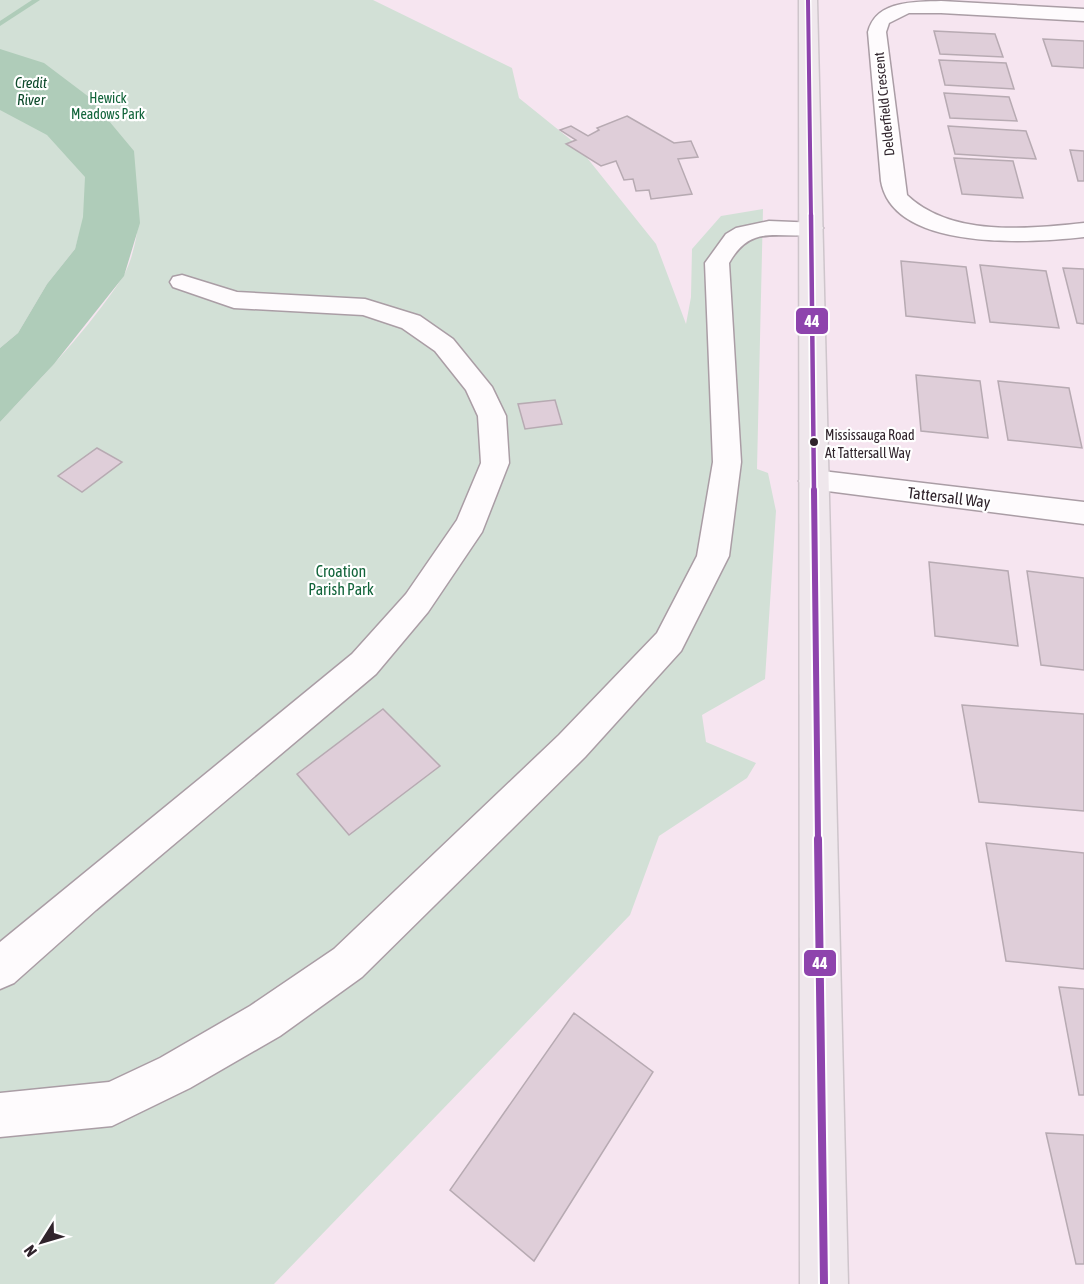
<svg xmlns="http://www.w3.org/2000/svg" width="1084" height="1284" viewBox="0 0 1084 1284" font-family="'Asap Condensed',sans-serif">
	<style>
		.green { fill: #d2e0d6 }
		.water { fill: #afccb9 }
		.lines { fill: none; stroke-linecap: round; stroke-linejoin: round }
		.stream { fill: #afccb9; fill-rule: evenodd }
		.building { fill: #dfced9; stroke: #b7aab2; stroke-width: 1.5 }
		.minor-casing { stroke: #aa9da5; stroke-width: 3 }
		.major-casing { stroke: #cec5cb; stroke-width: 3 }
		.minor { fill: #fefbfd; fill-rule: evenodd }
		.major { fill: #efe7ec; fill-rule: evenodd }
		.bus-1-far3-casing { stroke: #fff; stroke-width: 7 }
		.bus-1-far2-casing { stroke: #fff; stroke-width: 8 }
		.bus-1-far1-casing { stroke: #fff; stroke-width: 10 }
		.bus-1-casing { stroke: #fff; stroke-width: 12 }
		.bus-1-far3 { stroke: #8e44ad; stroke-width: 4 }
		.bus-1-far2 { stroke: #8e44ad; stroke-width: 4.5 }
		.bus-1-far1 { stroke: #8e44ad; stroke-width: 6 }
		.bus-1 { stroke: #8e44ad; stroke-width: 8 }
		.bus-dot { fill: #30242c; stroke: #fff; stroke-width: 2 }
		.labels { text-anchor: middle; stroke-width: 4.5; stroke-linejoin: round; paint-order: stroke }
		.far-park-label { font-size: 14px; fill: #11643a; stroke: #fff }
		.far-street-label { font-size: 14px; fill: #30242c; stroke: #fff }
		.bus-label { font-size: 14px; fill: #30242c; stroke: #fff; text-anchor: start }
		.far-water-label { font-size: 15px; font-style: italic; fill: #0c492a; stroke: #fff }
		.street-label { font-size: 16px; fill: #30242c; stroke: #fff }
		.park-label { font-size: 16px; fill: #11643a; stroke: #fff }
		.line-badge { stroke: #fff; stroke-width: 2 }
		.badge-label { font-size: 16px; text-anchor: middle; font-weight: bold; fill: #fff }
	</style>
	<rect width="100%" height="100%" fill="#f6e5f0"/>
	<!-- green -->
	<path class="green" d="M0,0H373L512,68L519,98L576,144L656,244L686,324L691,297L692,249L721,216L763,209L757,469L768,473L776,511L765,679L702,715L706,742L756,763L747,778L659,836L630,915L274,1284H0V422C42,377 88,330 122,278C132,264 141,224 138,208L84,217L75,249L47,284L18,333L0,348Z"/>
	<!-- water -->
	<polygon class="water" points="0,49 44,63 89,97 134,151 140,223 124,276 54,364 0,422 0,348 18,333 47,284 75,249 83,217 85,177 47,135 0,110"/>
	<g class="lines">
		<!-- stream -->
		<polygon class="stream" points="32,0 40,0 0,26 0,21"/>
	</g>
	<!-- building -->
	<g class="building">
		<polygon points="934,31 995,34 1003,57 940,54"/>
		<polygon points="1043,39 1084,41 1084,68 1052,66"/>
		<polygon points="939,60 1006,63 1014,89 945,85"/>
		<polygon points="944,93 1009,97 1017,121 950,118"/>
		<polygon points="627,116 674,143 691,141 698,157 678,159 692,194 651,199 649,190 636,191 633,179 624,180 616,161 601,166 566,144 576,140 560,130 571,126 588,136 599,130 597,128"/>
		<polygon points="948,126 1026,131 1036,159 955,154"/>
		<polygon points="1070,150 1084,151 1084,181 1078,181"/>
		<polygon points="954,158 1013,161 1023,198 962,194"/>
		<polygon points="901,261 966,267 975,323 906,316"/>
		<polygon points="980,265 1046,271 1059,328 990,322"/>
		<polygon points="1063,268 1084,269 1084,324 1077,323"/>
		<polygon points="916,375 980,381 988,438 921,431"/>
		<polygon points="998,381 1069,388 1082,448 1008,440"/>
		<polygon points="555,400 562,424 525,429 518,404"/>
		<polygon points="97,448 122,462 82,492 58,476"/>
		<polygon points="929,562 1008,571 1018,646 935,636"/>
		<polygon points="1027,571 1084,578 1084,670 1041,665"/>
		<polygon points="962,705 1084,714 1084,811 979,802"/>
		<polygon points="383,709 440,766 349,835 297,774"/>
		<polygon points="986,843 1084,853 1084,969 1006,961"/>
		<polygon points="1059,987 1084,989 1084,1095 1079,1095"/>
		<polygon points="574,1013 653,1072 534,1261 450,1190"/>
		<polygon points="1046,1133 1084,1135 1084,1264 1076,1264"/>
	</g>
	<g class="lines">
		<defs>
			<g id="minor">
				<path d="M941,1L1084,9V21L941,13H909L889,23L886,32L907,195C951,237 1027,229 1084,223V237C1031,243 893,252 881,181L868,32C876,0 914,2 941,1Z"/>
				<path d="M769,221L819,223L823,228L819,233C782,242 753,220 729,263L741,462L729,556L681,651L585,757L362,977L280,1036L190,1088L112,1126L0,1137V1093L109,1082L160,1058L250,1006L334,949L559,735L657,633L697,556L713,462L705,263L726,234L736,228Z"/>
				<polygon points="182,275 237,292 365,299 420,316 453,339 492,387 506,416 509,463 482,532 428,612 376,674 96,910 14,983 0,989 0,942 352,654 406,594 457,520 481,463 478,416 466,390 435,351 402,328 363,315 234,308 173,287 170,282 173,277"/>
				<polygon points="814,470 1084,502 1084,524 804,488 799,481 804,474"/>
			</g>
			<polygon id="major" points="799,0 817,0 848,1284 800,1284"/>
		</defs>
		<!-- minor casing -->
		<use href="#minor" class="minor-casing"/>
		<!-- major casing -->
		<use href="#major" class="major-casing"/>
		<!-- minor -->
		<use href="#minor" class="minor"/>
		<!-- major -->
		<use href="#major" class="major"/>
		<defs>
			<polyline id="bus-1-far3" points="808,0 811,217"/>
			<polyline id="bus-1-far2" points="811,215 814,491"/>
			<polyline id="bus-1-far1" points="814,490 818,840"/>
			<polyline id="bus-1" points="818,839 824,1284"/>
		</defs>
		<!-- bus-1-far3 casing -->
		<use href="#bus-1-far3" class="bus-1-far3-casing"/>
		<!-- bus-1-far2 casing -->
		<use href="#bus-1-far2" class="bus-1-far2-casing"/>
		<!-- bus-1-far1 casing -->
		<use href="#bus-1-far1" class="bus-1-far1-casing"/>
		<!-- bus-1 casing -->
		<use href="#bus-1" class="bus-1-casing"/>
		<!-- bus-1-far3 -->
		<use href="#bus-1-far3" class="bus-1-far3"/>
		<!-- bus-1-far2 -->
		<use href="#bus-1-far2" class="bus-1-far2"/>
		<!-- bus-1-far1 -->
		<use href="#bus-1-far1" class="bus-1-far1"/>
		<!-- bus-1 -->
		<use href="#bus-1" class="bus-1"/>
	</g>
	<!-- markers -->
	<circle class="bus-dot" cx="814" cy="442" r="5"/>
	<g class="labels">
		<!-- far-park labels -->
		<g class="far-park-label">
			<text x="108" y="103">Hewick<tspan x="108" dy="16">Meadows Park</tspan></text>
		</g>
		<!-- far-street labels -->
		<g class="far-street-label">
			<text transform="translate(884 104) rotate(-96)" y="5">Delderfield Crescent</text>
		</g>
		<!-- bus labels -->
		<g class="bus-label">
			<text x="825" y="440">Mississauga Road<tspan x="825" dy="18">At Tattersall Way</tspan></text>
		</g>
		<!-- far-water labels -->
		<g class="far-water-label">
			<text x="31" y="88">Credit<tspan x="31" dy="17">River</tspan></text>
		</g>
		<!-- street labels -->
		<g class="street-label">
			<text transform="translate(949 497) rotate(7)" y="6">Tattersall Way</text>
		</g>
		<!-- park labels -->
		<g class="park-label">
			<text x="341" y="577">Croation<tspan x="341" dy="18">Parish Park</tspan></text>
		</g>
	</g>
	<g class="line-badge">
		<rect x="795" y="307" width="34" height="28" rx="6" fill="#8e44ad"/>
		<rect x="803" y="949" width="34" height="28" rx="6" fill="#8e44ad"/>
	</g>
	<g class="badge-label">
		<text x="812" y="327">44</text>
		<text x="820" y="969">44</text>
	</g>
	<!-- north arrow -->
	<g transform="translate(42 1242) rotate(233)" stroke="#ffffff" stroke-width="4.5" paint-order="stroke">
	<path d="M0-4.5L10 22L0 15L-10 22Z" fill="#30242c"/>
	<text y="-9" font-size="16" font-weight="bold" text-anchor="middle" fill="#30242c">N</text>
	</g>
</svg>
